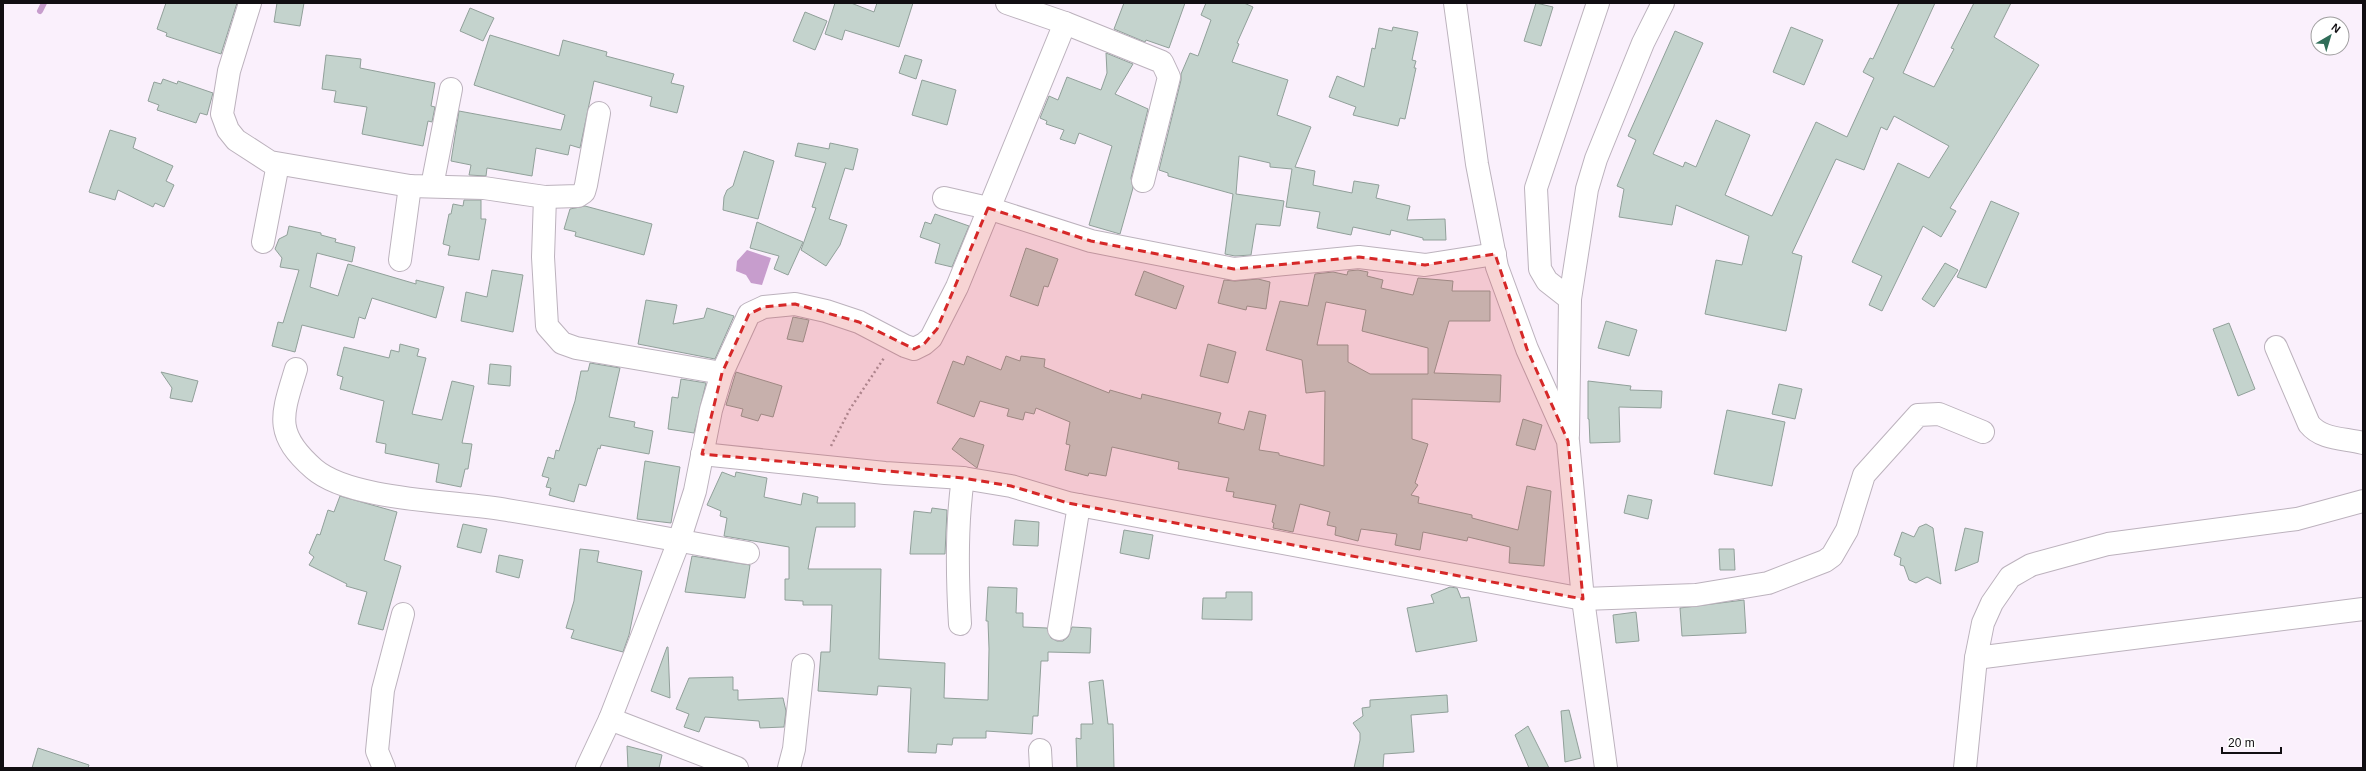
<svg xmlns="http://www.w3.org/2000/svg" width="2366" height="771" viewBox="0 0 2366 771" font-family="Helvetica,sans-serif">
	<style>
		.water { fill: #c79dcd }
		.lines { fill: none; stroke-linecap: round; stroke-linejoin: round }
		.stream { stroke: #c79dcd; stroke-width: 6 }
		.building { fill: #c4d3cd; stroke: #91a09a; fill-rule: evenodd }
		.minor-casing { stroke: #bcb2bd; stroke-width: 24 }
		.path { stroke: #a49ca5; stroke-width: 2.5; stroke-dasharray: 2 3; stroke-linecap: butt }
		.minor { stroke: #fff; stroke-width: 22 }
		.marked { fill: #d62828; fill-opacity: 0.2; stroke: #d62828; stroke-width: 3; stroke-dasharray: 8 5; stroke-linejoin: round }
	</style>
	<rect width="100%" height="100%" fill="#faf0fc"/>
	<!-- water -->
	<polygon class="water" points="747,250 771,258 762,285 751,283 746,275 736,271 737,261"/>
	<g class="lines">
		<!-- stream -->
		<polyline class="stream" points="40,11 44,3"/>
	</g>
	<!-- building -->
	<g class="building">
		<polygon points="166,3 237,3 221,54 166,36 167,33 157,29"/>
		<polygon points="277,3 304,3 300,26 274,22"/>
		<polygon points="835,3 851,3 874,12 877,3 913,3 899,47 845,30 842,40 825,34"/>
		<polygon points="1124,3 1185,3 1169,48 1146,40 1145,42 1114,29"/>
		<polygon points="1206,3 1244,3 1253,7 1237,43 1239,44 1232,62 1288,80 1277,115 1311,127 1295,167 1315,171 1313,185 1352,193 1354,181 1379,185 1376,198 1410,206 1407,220 1445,219 1446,240 1423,240 1423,238 1391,230 1390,235 1353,227 1351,235 1317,228 1320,212 1286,207 1292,169 1270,167 1270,163 1239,156 1236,194 1284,201 1280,226 1256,224 1251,255 1235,256 1225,254 1233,194 1168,176 1168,173 1159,170 1181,80 1181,74 1190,53 1198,56 1211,20 1201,15"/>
		<polygon points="1536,3 1553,7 1541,46 1524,41"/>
		<polygon points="1899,3 1935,3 1903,73 1934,87 1954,49 1951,48 1974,3 2011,3 1994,37 2039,65 1950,208 1956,211 1941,237 1923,226 1882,311 1869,305 1882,276 1852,262 1898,163 1929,178 1949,146 1894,116 1887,130 1881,127 1864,170 1836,159 1792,253 1802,256 1786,331 1705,314 1716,260 1742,265 1749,236 1676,205 1672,225 1619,217 1624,189 1617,186 1636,140 1628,136 1675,31 1703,43 1653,154 1683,167 1685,162 1696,167 1716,120 1750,135 1725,195 1772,216 1816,122 1847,137 1874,78 1863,72 1870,58 1873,59"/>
		<polygon points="470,8 494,18 483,41 460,31"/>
		<polygon points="805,12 827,21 815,50 793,41"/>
		<polygon points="1393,27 1418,32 1412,60 1416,61 1414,68 1416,68 1405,119 1400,118 1398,126 1353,115 1356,107 1329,97 1337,76 1364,87 1372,48 1375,49 1379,28 1392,31"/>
		<polygon points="1791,27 1823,40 1804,85 1773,72"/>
		<polygon points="490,35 559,56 563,40 607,52 606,56 674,74 671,83 684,86 677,113 650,106 652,97 594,81 580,148 570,145 568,155 536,148 532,176 487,168 486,176 469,175 471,165 451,161 459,111 561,130 565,115 474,85"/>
		<polygon points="1106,53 1133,64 1115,94 1148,109 1131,178 1133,188 1120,234 1089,225 1112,146 1079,133 1075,144 1060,139 1064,130 1046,124 1047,121 1040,118 1049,96 1058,100 1067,77 1101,90 1107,73"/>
		<polygon points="326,55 361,59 360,68 435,83 431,106 435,107 432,122 428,121 423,146 362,134 367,107 334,102 336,91 322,89"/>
		<polygon points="905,55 922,60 916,79 899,73"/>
		<polygon points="163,79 177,84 178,81 213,93 207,115 200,113 196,123 157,110 159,105 148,101 154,82 161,84"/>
		<polygon points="922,80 956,90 947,125 912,115"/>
		<polygon points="110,130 136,138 133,148 173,166 166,181 174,185 164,207 155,203 153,207 118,190 115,200 89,192"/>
		<polygon points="798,143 829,149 830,143 858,149 853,170 845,168 829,219 847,225 840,245 826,266 801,250 816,208 812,207 826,163 795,156"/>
		<polygon points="744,151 774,161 758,219 723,210 724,197 727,190 733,186"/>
		<polygon points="464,200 481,200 481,219 486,219 479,260 448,255 450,246 443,244 449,214 451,214 453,204 463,206"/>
		<polygon points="1991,201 2019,213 1986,288 1957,277"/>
		<polygon points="585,206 652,224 644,255 575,236 576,232 564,229 570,209"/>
		<polygon points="935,214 969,226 952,267 935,263 940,244 920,237 925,222 931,224"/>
		<polygon points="757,222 803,242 788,275 774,269 779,256 750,248"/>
		<polygon points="289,226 321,233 321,235 336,239 335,242 355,247 352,262 317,253 310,287 338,296 348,264 416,284 416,280 444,287 436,318 372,298 365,319 359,317 354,338 302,325 295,352 272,346 278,322 283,323 299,270 280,267 282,258 275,249 279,239 287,235"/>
		<polygon points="1026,248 1058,259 1048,287 1044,286 1038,306 1010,296"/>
		<polygon points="1945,263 1958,270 1934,307 1922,299"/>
		<polygon points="492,270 523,275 513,332 461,321 466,292 487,297"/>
		<path d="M1358,270L1368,272L1367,276L1383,280L1381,288L1413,295L1418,278L1453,281L1452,291H1490V321H1449L1434,373L1501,375L1500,402L1412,399V439L1428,444L1415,483L1418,485L1411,495L1419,497L1418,503L1472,515V518L1518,530L1527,486L1551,491L1544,566L1509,563L1510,547L1468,537L1467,541L1423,532L1420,550L1395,545L1397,534L1361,529L1358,541L1335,535L1336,527L1327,525L1330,512L1300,504L1293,532L1273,528L1274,523L1272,522L1276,505L1233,497L1234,492L1226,491L1229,478L1178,469L1179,462L1112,447L1106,476L1089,473L1088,476L1065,470L1070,445L1066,444L1070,422L1036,408L1034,414L1025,412L1023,420L1007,416L1009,409L980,401L974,417L937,403L953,361L964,365L967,356L1001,370L1006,356L1020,361L1021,356L1045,359L1044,367L1109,393L1110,390L1141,399L1142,394L1221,413L1218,423L1244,430L1249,411L1266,415L1259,450L1279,453V455L1324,466L1325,391L1306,393L1302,360L1266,350L1280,301L1308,306L1315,274L1333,272L1347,275L1348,271ZM1326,302L1366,310L1362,331L1428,348V374H1370L1348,362V345H1317Z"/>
		<polygon points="1144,271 1184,286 1176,309 1135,295"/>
		<polygon points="1258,279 1270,282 1266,309 1247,306 1246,310 1218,303 1224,280 1235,281"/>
		<polygon points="646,300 677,305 673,324 704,318 707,308 734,316 715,359 638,344"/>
		<polygon points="793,317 809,320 803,342 787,339"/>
		<polygon points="1606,321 1637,330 1629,356 1598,348"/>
		<polygon points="2229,323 2255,389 2238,396 2213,329"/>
		<polygon points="400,344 419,349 417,356 426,358 412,414 442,420 452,381 474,386 462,443 472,444 468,469 465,469 461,487 436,482 439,464 385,453 386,444 376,442 384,401 340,389 343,377 337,375 344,347 389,358 391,350 399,352"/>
		<polygon points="1208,344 1236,352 1228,383 1200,376"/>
		<polygon points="590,363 620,368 609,417 635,422 634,427 653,431 649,454 601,445 600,449 598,448 586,486 579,484 574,502 549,495 551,488 546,487 549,478 542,476 548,457 554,459 556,450 559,451 575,401 581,371 588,371"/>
		<polygon points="490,364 511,366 510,386 488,384"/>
		<polygon points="161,372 198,381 192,402 170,398 172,388"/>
		<polygon points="736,372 782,386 773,417 761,414 758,421 741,416 743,409 726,405"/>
		<polygon points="681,379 706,383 694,433 668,429 672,397 678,398"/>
		<polygon points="1588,381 1631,386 1630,390 1662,391 1661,408 1619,407 1620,442 1590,443 1589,419 1588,419"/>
		<polygon points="1779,384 1802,389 1795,419 1772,414"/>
		<polygon points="1727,410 1785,422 1772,486 1714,474"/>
		<polygon points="1523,419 1542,425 1535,450 1516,445"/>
		<polygon points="960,438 984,445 977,468 952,449"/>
		<polygon points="645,461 680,467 671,523 637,519"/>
		<polygon points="722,472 735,477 736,472 767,478 764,497 801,505 803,493 818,497 817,503 855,503 855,527 816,527 808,569 881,569 879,659 945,663 944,698 988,700 989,649 988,621 986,621 988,587 1017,588 1016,613 1023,613 1023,627 1047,628 1051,638 1057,641 1063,641 1068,637 1072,627 1091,628 1090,653 1048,652 1048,661 1041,661 1038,716 1033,716 1032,734 986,731 986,738 953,738 952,745 937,744 936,753 908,752 911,688 878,686 877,695 818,691 821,652 830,652 832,605 803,605 803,601 785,600 785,579 789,579 789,547 724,536 727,518 720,516 721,511 707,505"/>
		<polygon points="1628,495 1652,500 1648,519 1624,513"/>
		<polygon points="340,496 397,512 384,560 401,566 383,630 358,624 367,592 346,586 347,584 309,565 314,557 309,553 317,534 320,535 328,510 334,512"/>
		<polygon points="932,508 947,510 945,554 910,554 914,511 931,513"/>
		<polygon points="1015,520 1039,522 1038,546 1013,545"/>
		<polygon points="463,524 487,529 481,553 457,547"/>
		<polygon points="1926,524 1933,528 1941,584 1927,577 1916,583 1909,580 1904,566 1900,565 1901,558 1894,555 1902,532 1914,537 1919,527"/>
		<polygon points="1965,528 1983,532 1978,562 1955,571"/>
		<polygon points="1124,530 1153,535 1149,559 1120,553"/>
		<polygon points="580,549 599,551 597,562 642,571 629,635 623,652 571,638 574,630 566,628 574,601"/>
		<polygon points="1719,549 1734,549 1735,570 1720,570"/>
		<polygon points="499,555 523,560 519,578 496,572"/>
		<polygon points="692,556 750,565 745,598 685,592"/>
		<polygon points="1450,587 1457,588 1461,598 1469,597 1477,641 1416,652 1407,608 1434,603 1431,595"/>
		<polygon points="1226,592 1252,592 1252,620 1202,619 1203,598 1226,598"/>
		<polygon points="1744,600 1746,633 1682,636 1680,608"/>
		<polygon points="1636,612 1639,641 1616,643 1613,615"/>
		<polygon points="667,647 668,647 670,698 651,691"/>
		<polygon points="733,677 733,690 738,690 738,700 783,698 786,711 784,727 760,728 759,721 705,717 699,732 684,727 689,714 676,709 689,678"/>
		<polygon points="1103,680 1108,724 1113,724 1114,768 1077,768 1076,738 1081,739 1081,724 1093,724 1089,682"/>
		<polygon points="1447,695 1448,712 1411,715 1414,752 1384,754 1383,768 1354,768 1360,740 1360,733 1353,723 1363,716 1362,708 1370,707 1370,700"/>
		<polygon points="1569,710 1581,758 1565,762 1561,711"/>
		<polygon points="1528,726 1549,768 1529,768 1515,735"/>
		<polygon points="627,746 662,755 659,768 628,768"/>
		<polygon points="38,748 89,765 88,768 32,768"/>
	</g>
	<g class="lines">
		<defs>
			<g id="minor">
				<polyline points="250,3 229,71 222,114 228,130 236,140 270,162 410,186 484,188 545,197 578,196 584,192 586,185 599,113"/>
				<polyline points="1007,3 1065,23 1162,62 1169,77 1143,181"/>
				<polyline points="1455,3 1477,164 1497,267 1527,349 1568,441 1583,599 1606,768"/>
				<polyline points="432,186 451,89"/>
				<polyline points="545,197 543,257 547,326 562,343 576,348 722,373"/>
				<polyline points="944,198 988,208 1091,241 1234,269 1359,257 1425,265 1495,254"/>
				<polyline points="263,242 278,164"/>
				<polyline points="400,260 410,186"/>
				<polyline points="1570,299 1547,281 1540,269 1536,188 1598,3"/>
				<path d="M2276,347L2309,424C2322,440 2344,438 2363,443"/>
				<path d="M296,369C282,415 273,433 314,469C351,501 457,501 507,510C588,523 668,539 748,553"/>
				<polyline points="1568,435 1570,299 1587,189 1596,159 1643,43 1663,3"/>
				<polyline points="702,454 885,473 963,478 1011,486 1068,503 1583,599 1696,595 1768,583 1825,561 1832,556 1847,530 1864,475 1918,415 1939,414 1983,432"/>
				<path d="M960,624C957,575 956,526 963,478"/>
				<polyline points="1059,629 1079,505"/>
				<polyline points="1976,658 2363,609"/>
				<polyline points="1040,750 1041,768"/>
				<polyline points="384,768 377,751 383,690 403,614"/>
				<polyline points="587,768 610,719"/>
				<polyline points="737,768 610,719 679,541 695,491 711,410 722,373 749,314 764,307 795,304 826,311 859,322 905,346 914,349 924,344 931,338 957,287 1065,23"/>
				<polyline points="789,768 794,749 803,665"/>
				<polyline points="1965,768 1976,658 1983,623 1992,603 2010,577 2031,565 2108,544 2297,519 2363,501"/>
			</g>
		</defs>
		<!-- minor casing -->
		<use href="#minor" class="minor-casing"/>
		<!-- path -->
		<polyline class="path" points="831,446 850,409 884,358"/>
		<!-- minor -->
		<use href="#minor" class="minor"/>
	</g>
	<!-- marked area -->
	<path class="marked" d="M988,208L1091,241L1234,269L1359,257L1425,265L1495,254L1527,349L1568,441L1583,599L1068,503L1011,486L963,478L702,454L722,373L749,314L764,307L795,304L859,322L914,349L924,344L937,329Z"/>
	<!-- border -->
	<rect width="2366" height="771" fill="none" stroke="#110e12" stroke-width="8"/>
	<!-- north arrow -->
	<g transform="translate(2330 36) rotate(38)"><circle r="19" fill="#ffffff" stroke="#a09fa0"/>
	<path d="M0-3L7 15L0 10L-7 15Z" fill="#306d59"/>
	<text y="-6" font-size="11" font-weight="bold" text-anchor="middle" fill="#110e12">N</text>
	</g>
	<!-- scale -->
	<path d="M2222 747v6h59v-6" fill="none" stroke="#110e12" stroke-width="2"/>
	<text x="2228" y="747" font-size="12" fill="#110e12" stroke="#ffffff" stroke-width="3" paint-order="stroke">20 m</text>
</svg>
